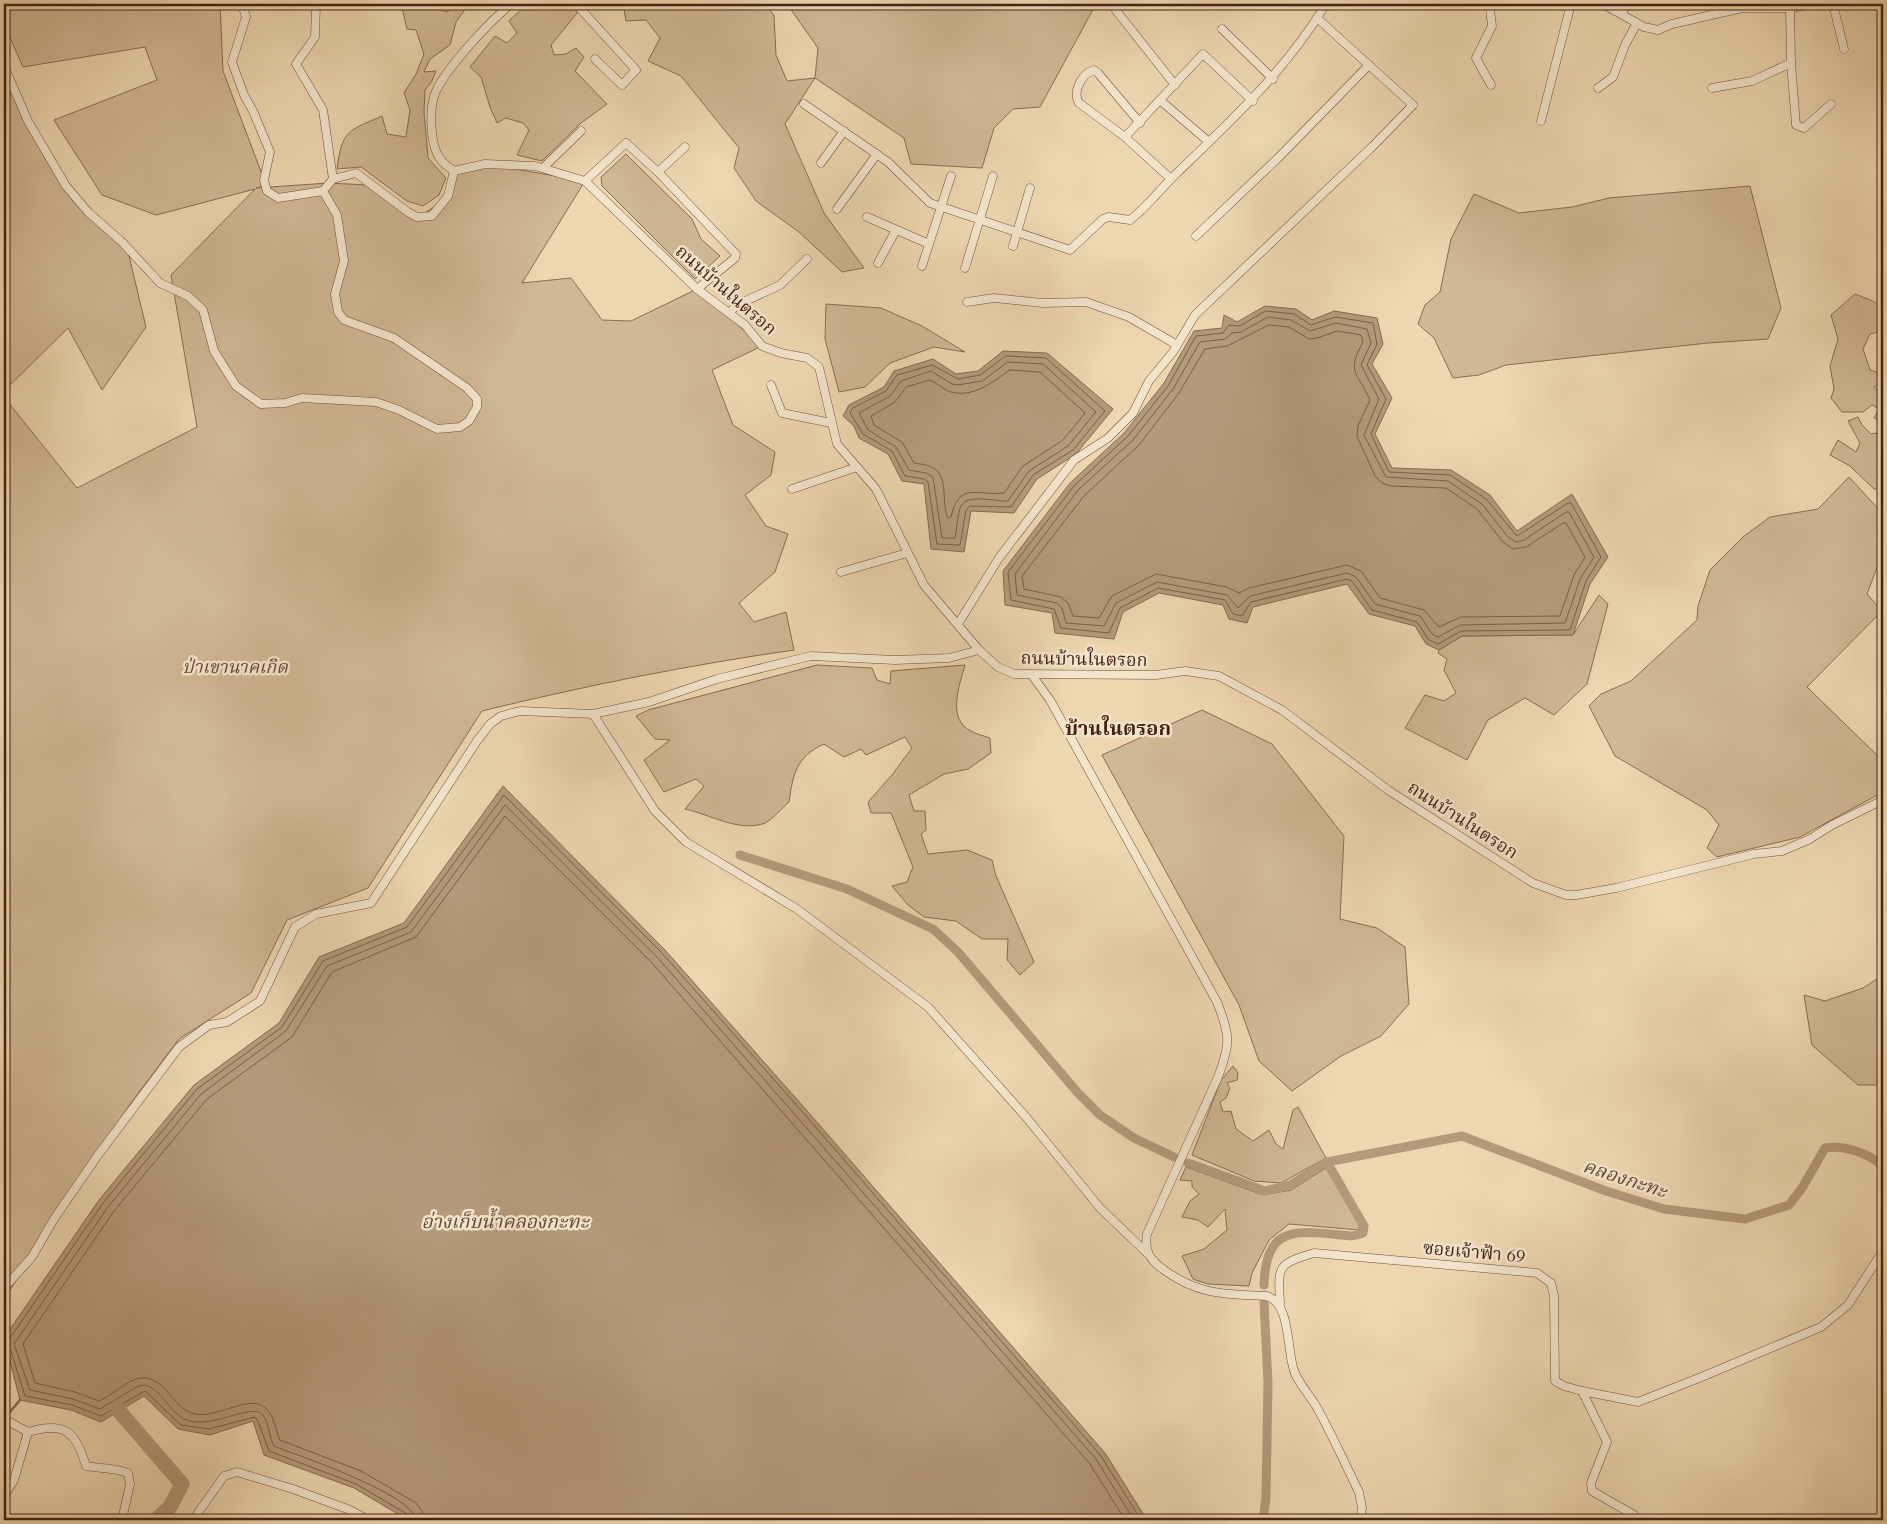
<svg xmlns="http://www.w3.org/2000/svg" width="1887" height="1524" viewBox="0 0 1887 1524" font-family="Cardo,'Noto Serif Thai',serif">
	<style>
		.green { fill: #d0b795; stroke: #8a6c54 }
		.water { fill: #b4997a; stroke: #886950 }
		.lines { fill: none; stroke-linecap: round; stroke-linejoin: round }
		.shore { stroke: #7c5e46; stroke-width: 1 }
		.stream { stroke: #886950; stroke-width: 2.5 }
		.canal { stroke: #b4997a; stroke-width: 9 }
		.river { stroke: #b4997a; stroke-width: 15 }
		.minor-casing { stroke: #6f4f3a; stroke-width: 9 }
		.minor { stroke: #f3e4cc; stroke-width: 8 }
		.labels { text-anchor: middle; stroke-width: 5; stroke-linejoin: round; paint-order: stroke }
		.street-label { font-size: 18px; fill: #452212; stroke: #f3e4cc }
		.park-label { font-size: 18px; font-style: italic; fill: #684733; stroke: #f3e4cc }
		.water-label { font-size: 19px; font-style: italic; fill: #664631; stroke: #f3e4cc }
		.quarter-label { font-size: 20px; font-weight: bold; fill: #452212; stroke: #f3e4cc }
	</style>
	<rect width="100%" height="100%" fill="#edd6b0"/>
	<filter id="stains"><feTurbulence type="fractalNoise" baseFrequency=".004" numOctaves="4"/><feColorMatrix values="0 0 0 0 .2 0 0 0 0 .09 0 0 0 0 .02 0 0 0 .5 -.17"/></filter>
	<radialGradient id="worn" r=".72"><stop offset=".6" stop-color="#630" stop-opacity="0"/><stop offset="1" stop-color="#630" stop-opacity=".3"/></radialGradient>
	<!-- green -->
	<g class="green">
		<path d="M4,4H220L223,71L266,185L256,188L328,183L368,185L421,215L444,201L458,170L485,164L585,181L522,283L571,278L602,320L631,321L697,289L762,346L712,370L733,425L775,452L771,475L745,495L766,526L788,534L775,572L739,603L754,622L786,612L794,650C689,665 584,686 482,711L368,888L287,920L251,993L179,1039L131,1103L54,1219L4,1300V397L77,488L197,427L171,275L255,189L156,215L102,195L54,120L157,80L145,47L23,67L4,24Z"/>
		<path d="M401,4H430L434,8L447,12L457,4H469L456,22L450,45L430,59L424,72L436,71L432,81L425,90L424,112L428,158L446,178L439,195L423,206L407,201L361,167L337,169C342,130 348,131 382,116L387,134L406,137L410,110L404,93L416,74L424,54L416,30L407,29Z"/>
		<polygon points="527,4 566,4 578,12 551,45 554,55 566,54 576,48 584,57 575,71 607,104 581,123 542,161 517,155 529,130 523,123 506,118 497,123 490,107 481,77 470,67 495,36 507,43 517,33 509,21"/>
		<polygon points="623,4 764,4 774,15 776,55 787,81 815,78 818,48 787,4 1096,4 1040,107 1013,109 994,128 982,168 911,164 904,138 815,78 785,124 824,213 864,268 842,272 799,232 756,201 734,168 739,148 681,76 648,61 660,38 646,20 626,21"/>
		<polygon points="4,63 28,121 88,212 125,239 146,327 102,390 68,328 4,391"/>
		<polygon points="626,154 692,219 701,239 720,256 695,279 602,186 601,177"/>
		<polygon points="1750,186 1781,308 1768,339 1708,343 1506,365 1479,375 1453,378 1434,338 1418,324 1425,305 1440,292 1451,239 1474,194 1519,213 1572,207 1609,198"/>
		<path d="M1855,294C1882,305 1883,302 1883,331L1870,334L1863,349L1870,370L1883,374L1880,383L1874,387L1883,397L1882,422L1874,418L1879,409L1872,405L1863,412H1842L1831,398L1834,389L1830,366L1838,339L1831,315Z"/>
		<polygon points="826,304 881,308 922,326 965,352 934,347 890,363 865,387 839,392 825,339"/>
		<polygon points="1858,417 1862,425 1871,434 1883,432 1883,489 1874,489 1850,466 1830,455 1838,440 1856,452 1860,443 1848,421"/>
		<polygon points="1849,477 1883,514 1883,540 1877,551 1881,557 1867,594 1882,611 1807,687 1883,761 1883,792 1800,837 1717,857 1707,848 1719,825 1707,810 1615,756 1589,706 1601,694 1631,681 1697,620 1698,606 1710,570 1743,537 1770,517 1818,509"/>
		<polygon points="1599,595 1608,604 1587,684 1554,715 1525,698 1488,720 1467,760 1405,728 1425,695 1444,701 1456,693 1444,670 1447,659 1438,653 1439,650 1462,636 1573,635"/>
		<path d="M817,665L872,668L877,680L890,684L891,671L965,665C960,684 946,719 971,731C976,734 984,736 990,738L991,753L968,769L944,774L909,795L914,811H925L926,830L921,834L928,854L967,850L992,860L996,876L1034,962L1020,975L1007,960L1008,939H982L956,921L924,917L908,905L892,886L907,882L913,867L891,813H871L868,802L892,775L912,748L905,737L866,755L861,749L844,757L824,744C796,757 793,774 789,802C782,808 773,819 765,823C740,833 709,814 685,809L704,786L696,779L664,792L644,760L670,740L655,739L636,716L648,710Z"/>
		<polygon points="1202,710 1272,744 1344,836 1340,919 1377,928 1405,947 1409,1004 1381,1036 1341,1056 1292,1091 1259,1061 1239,1005 1102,755"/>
		<polygon points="1883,975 1883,1085 1858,1085 1812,1045 1804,995 1825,1001 1863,988"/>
		<polygon points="1233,1066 1238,1073 1237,1080 1227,1083 1230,1088 1226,1098 1220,1102 1223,1112 1231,1111 1236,1129 1253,1141 1269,1130 1276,1144 1283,1149 1293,1110 1298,1107 1326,1158 1281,1183 1254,1181 1192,1155 1221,1080"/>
		<polygon points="1186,1167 1263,1195 1291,1190 1326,1168 1359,1225 1359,1230 1289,1224 1269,1240 1252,1273 1249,1286 1208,1284 1193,1279 1182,1256 1204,1249 1227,1230 1225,1209 1208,1227 1198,1220 1182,1217 1190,1201 1199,1194 1192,1187 1192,1181 1180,1180"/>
	</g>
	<!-- water -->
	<g class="water">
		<polygon points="1265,306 1296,309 1312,320 1334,311 1377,318 1383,344 1372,364 1392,398 1375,434 1392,468 1451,470 1490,495 1517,531 1572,494 1608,557 1590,584 1573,635 1462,636 1439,650 1426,644 1415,626 1369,614 1347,584 1253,607 1247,623 1229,619 1223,605 1159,593 1123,612 1114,639 1055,633 1052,613 1005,605 1003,571 1070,483 1124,433 1164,383 1194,331 1222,328 1224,315 1237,322"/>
		<polygon points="1003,351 1047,353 1113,409 1076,454 1037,479 1014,513 971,511 964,552 931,549 924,484 902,481 888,454 859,438 854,426 843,416 849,405 884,387 894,371 933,359 956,374 978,371"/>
		<polygon points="503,786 665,950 809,1113 1105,1453 1147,1520 408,1520 354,1488 264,1455 253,1421 210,1435 178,1429 144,1396 101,1422 71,1410 20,1400 4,1338 99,1200 194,1085 279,1023 319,957 404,923"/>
	</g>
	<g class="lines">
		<!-- shore -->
		<g class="shore">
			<polygon points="1266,311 1294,314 1311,325 1335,317 1373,323 1377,344 1367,365 1386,399 1371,434 1389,472 1450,475 1486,499 1517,536 1568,503 1571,503 1601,557 1586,581 1570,630 1461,631 1438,644 1429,640 1417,622 1372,610 1352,581 1347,579 1251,602 1242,616 1233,614 1225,600 1158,588 1120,608 1109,633 1061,628 1054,609 1011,600 1008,572 1074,486 1128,436 1168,386 1196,336 1223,333 1229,325 1239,326"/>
			<polygon points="1268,317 1291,320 1310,331 1336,323 1367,329 1371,343 1361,365 1379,399 1364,435 1386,477 1448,481 1482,504 1508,537 1516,542 1524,540 1566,512 1569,512 1594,557 1580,579 1565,623 1460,625 1438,637 1433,635 1420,616 1375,604 1356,577 1347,573 1250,596 1238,608 1227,595 1157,582 1116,603 1104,626 1066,623 1062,608 1057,603 1017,595 1015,574 1078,490 1133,440 1173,389 1200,342 1225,339 1232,333 1241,332"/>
			<path d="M1269,325L1289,327L1309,339L1317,338L1337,331L1361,335L1363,342C1346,373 1357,371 1370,400L1358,426L1357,436L1375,476L1382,483L1391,486L1446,488L1477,509L1503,542L1513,549L1526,547L1563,523H1566L1585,557L1574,575L1560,616L1461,617L1439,627L1424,610L1380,598L1361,571L1347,565L1249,588L1239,593L1227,587L1156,574L1112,596L1099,618L1073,616L1068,603L1061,597L1024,589L1022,576L1084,496L1139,445L1179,393L1205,349L1227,346Z"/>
			<polygon points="1006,356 1046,358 1105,411 1073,450 1033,475 1011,507 970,506 966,510 960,545 937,544 928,482 924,479 905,476 892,451 863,434 850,413 853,408 886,391 897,375 932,365 958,379 980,375"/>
			<path d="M1008,362L1043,364L1096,412L1068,446L1029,471L1008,501C996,502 968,493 961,506C957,515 957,528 955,538H942L933,477L926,473L909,470L896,447L868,430L859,413L890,396L901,381L931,371L952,384L958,385L982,381Z"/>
			<path d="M1010,370L1040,372L1085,413L1063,440L1023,466L1004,493C977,496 959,481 951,517L948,518C940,503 951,473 929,466C924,464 919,464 914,463L902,442L874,425L871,416L895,402L906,387L930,380C937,383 944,390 951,392C975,398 993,381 1010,370Z"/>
			<polyline points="4,1340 10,1338 103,1203 197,1089 282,1027 323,961 407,927 504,795 662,953 806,1116 1101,1456 1141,1520"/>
			<polyline points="4,1348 11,1351 25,1396 72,1405 101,1416 145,1391 181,1425 209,1429 255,1417 258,1421 269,1451 356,1484 407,1514 410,1520"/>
			<path d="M416,1520C415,1495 299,1456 274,1446C269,1437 269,1422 262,1414C251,1403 208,1431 184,1419C169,1411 162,1391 146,1385L138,1386L100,1409L73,1399L30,1390L14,1344L108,1207L201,1094L286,1031L327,966L411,932L505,805L657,957L1096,1459L1134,1520"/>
			<path d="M424,1520L422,1511L416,1503L361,1471L280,1440C276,1432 275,1420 269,1412C253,1387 211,1426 187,1411C172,1403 162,1376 142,1378C126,1379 113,1396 99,1401L75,1392L35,1383L23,1344L114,1211L207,1099L292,1037L332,972L416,937L505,816L652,963L1090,1464L1125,1520"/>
		</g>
		<!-- stream -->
		<g class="stream">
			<polyline points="9,1413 20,1400"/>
			<polyline points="4,1427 5,1424"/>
		</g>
		<!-- canal -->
		<g class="canal">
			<polyline points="740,855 847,889 933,929 958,952 1078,1093 1100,1115 1134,1138 1174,1157"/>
			<path d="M1188,1163L1265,1191L1290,1185L1327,1162L1462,1136L1606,1191L1664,1209L1745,1219L1789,1205L1802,1188L1825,1148C1845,1145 1868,1153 1883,1166"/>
			<path d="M1264,1285C1266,1227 1293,1230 1341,1235C1350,1236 1354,1237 1363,1233L1364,1226L1327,1162"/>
			<polyline points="1263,1520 1266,1498 1268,1383 1264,1302"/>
		</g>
		<!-- river -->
		<polyline class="river" points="119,1411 182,1484 170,1507 156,1520"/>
		<defs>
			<g id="minor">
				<polyline points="242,4 246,17 232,62 244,95 253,111 270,152 264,180 267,191 278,198 323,191"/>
				<polyline points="316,4 315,37 296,64 323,110 333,179"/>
				<polyline points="576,4 636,70 622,85 595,59"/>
				<polyline points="1111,4 1175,85"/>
				<polyline points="1603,4 1644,27 1658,30 1672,24 1742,8 1790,8 1814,4"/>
				<polyline points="1833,4 1844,49"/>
				<polyline points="1790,8 1791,63 1796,125 1804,128 1831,104"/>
				<polyline points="1622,14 1626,4"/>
				<polyline points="1222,29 1273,79"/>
				<polyline points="4,66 28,121 66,186 88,212 122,242 160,283 188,296 203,310 214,351 236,386 261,404 285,403 302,398 376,402 399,410 437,429 460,427 469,421 477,407 477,399 467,388 394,338 344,320 338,312 335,294 344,261 337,215 323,191 333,179 356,173 408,212 417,217 432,216 448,196 454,171"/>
				<polyline points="1491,85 1476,58 1492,26 1490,9 1495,4"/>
				<polyline points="1598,88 1613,77 1625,45 1637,23"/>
				<polyline points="1712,88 1752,81 1791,63"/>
				<polyline points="1161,101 1209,142"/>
				<path d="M804,104L888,162L930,203L1070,250L1103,219L1109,217L1130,220C1148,206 1162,187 1178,172C1234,118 1285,71 1326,4"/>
				<polyline points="1541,121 1571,4"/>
				<path d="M1125,137L1079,103C1072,92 1082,73 1094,70L1098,73L1140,123"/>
				<polyline points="821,163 844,131"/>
				<polyline points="543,168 581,131"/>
				<polyline points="454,171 485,164 535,166 585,181 697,289 745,325 762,346 781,353 807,358 819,367 837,444 876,489 924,585 979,650 998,667 1014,674 1156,675 1185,671 1219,676 1282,710 1388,790 1533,883 1566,895 1576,895 1616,888 1754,854 1782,851 1810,839 1832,825 1883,800"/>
				<path d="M454,171C450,168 445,165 442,161C429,147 429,107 436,91C448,66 490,21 511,4"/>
				<polyline points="658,172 736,254 735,258 697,289"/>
				<polyline points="1171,179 1125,137 1203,54 1253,101"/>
				<polyline points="585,181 626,143 658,172 685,147"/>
				<polyline points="837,209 877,154"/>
				<polyline points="867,217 929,244"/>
				<polyline points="1196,236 1278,158 1369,65"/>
				<polyline points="1013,246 1030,188"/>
				<polyline points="878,263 896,230"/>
				<polyline points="922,266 951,176"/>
				<polyline points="965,268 993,176"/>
				<polyline points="967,302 994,298 1043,303 1086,302 1129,317 1177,345"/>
				<polyline points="729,313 737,305 780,285 807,259"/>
				<polyline points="771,385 782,413 831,423"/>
				<polyline points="792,489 857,467"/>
				<polyline points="841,572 907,553"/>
				<polyline points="958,624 999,558 1074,460 1108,438 1133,413 1149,381 1173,352 1195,315 1373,146 1413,105 1317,18"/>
				<path d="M1031,674L1050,700L1217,1002C1230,1035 1231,1043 1218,1077L1147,1234C1144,1251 1150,1260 1164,1270C1199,1295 1224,1294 1266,1296C1290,1301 1287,1347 1293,1367C1296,1381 1309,1394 1316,1406C1332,1434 1345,1464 1359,1492L1362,1508L1360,1520"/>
				<polyline points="593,714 655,811 686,842 797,909 928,1007 1026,1117 1100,1208 1147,1253"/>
				<polyline points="4,1288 32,1257 54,1219 98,1155 179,1047 209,1025 227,1022 260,1001 295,927 316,914 371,903 477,741 490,724 501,716 520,711 593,714 649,702 717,679 811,656 895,660 949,658 979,650"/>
				<path d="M1280,1303C1278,1266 1277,1264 1314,1253L1537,1273L1551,1283L1554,1296L1555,1381L1564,1386L1582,1391L1638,1402L1699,1378L1821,1327L1848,1305L1883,1251"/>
				<polyline points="1582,1391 1607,1442 1591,1483 1592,1491 1634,1515 1631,1520"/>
				<path d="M4,1419L28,1432C64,1421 76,1431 86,1466C102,1469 111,1467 128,1473L130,1484L122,1520"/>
				<polyline points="4,1496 14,1480 28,1432"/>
				<polyline points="193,1520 224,1476 237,1472 293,1489 350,1510 368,1520"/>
			</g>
		</defs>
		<!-- minor casing -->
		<use href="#minor" class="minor-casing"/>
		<!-- minor -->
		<use href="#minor" class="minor"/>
	</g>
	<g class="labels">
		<!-- street labels -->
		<g class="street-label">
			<text transform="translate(726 290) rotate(41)" y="6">ถนนบ้านในตรอก</text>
			<text transform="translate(1084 659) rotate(1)" y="6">ถนนบ้านในตรอก</text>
			<text transform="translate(1463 820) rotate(33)" y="6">ถนนบ้านในตรอก</text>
			<text transform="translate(1474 1252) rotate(5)" y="6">ซอยเจ้าฟ้า 69</text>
		</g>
		<!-- park labels -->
		<g class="park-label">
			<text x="235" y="673">ป่าเขานาคเกิด</text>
		</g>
		<!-- water labels -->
		<g class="water-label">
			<text transform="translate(1625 1178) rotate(18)" y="7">คลองกะทะ</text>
			<text x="505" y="1228">อ่างเก็บน้ำคลองกะทะ</text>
		</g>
		<!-- quarter labels -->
		<g class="quarter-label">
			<text x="1118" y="735">บ้านในตรอก</text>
		</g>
	</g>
	<!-- margin -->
	<rect width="1887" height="1524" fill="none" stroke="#edd6b0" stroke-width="20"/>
	<rect x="5" y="5" width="1877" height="1514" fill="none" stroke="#452212" stroke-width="2.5"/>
	<rect x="10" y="10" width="1867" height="1504" fill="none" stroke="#452212"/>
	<rect width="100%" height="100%" filter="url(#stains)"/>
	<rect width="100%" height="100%" fill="url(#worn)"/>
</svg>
